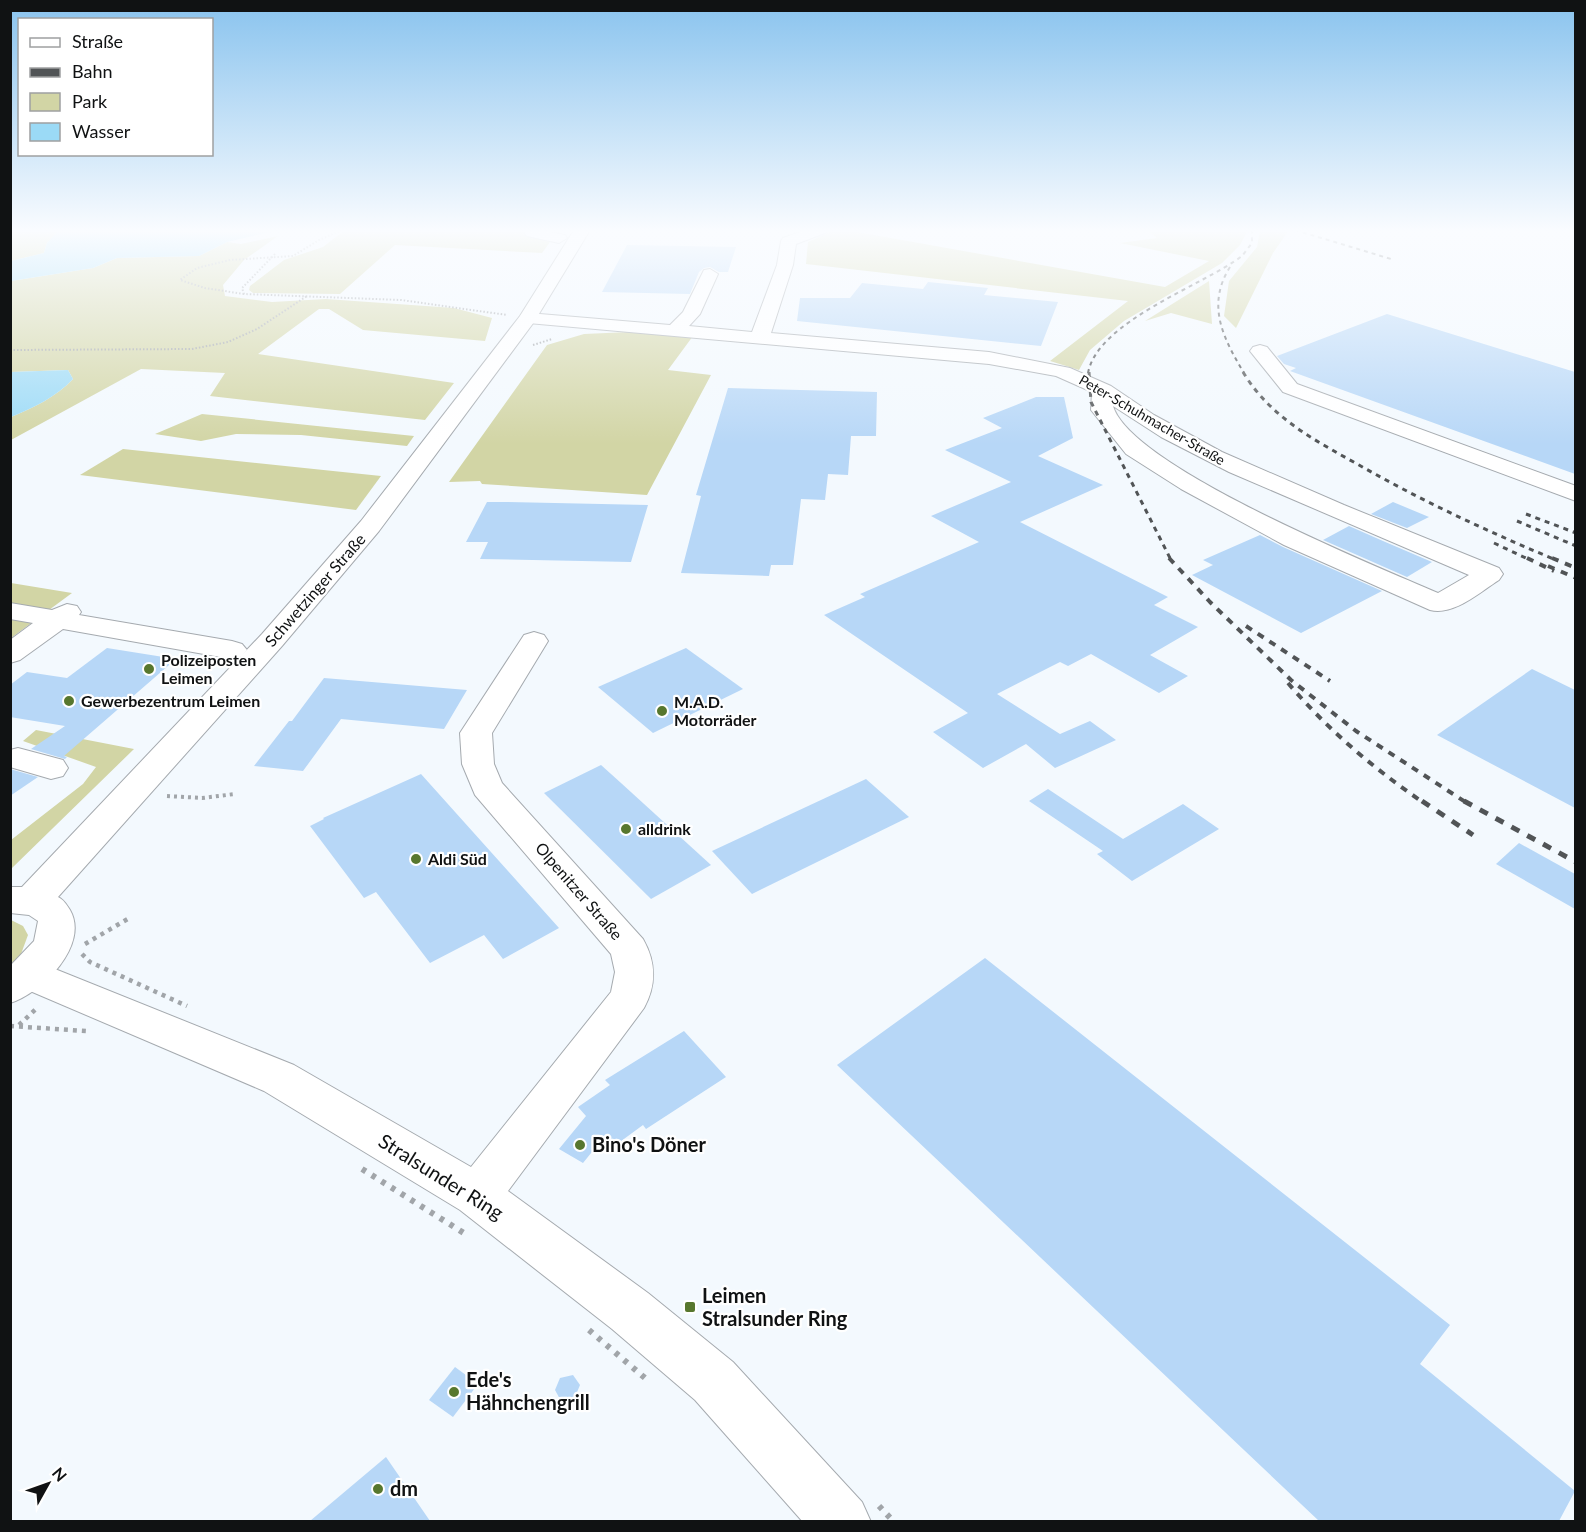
<svg xmlns="http://www.w3.org/2000/svg" width="1586" height="1532" viewBox="0 0 1586 1532" font-family="Lato,sans-serif">
	<style>
		.green { fill: #d2d5a5 }
		.water { fill: #9bdaf6 }
		.building { fill: #b7d7f7 }
		.lines { fill: none; stroke-linecap: round; stroke-linejoin: round }
		.minor-casing { stroke: #a5aaaf; stroke-width: 2 }
		.major-casing { stroke: #a5aaaf; stroke-width: 2 }
		.path-far3 { stroke: #a1a5a9; stroke-width: 2; stroke-dasharray: 1.5 2; stroke-linecap: butt }
		.path-far2 { stroke: #a1a5a9; stroke-width: 4; stroke-dasharray: 3 4; stroke-linecap: butt }
		.path-far1 { stroke: #a1a5a9; stroke-width: 4.5; stroke-dasharray: 4 5; stroke-linecap: butt }
		.path { stroke: #a1a5a9; stroke-width: 6; stroke-dasharray: 4.5 7; stroke-linecap: butt }
		.minor { fill: #fff; fill-rule: evenodd }
		.major { fill: #fff; fill-rule: evenodd }
		.rail-far3 { stroke: #515456; stroke-width: 2; stroke-dasharray: 4 4; stroke-linecap: butt }
		.rail-far2 { stroke: #515456; stroke-width: 3; stroke-dasharray: 5 5; stroke-linecap: butt }
		.rail-far1 { stroke: #515456; stroke-width: 4; stroke-dasharray: 7 7; stroke-linecap: butt }
		.rail { stroke: #515456; stroke-width: 5; stroke-dasharray: 9 9; stroke-linecap: butt }
		.poi-dot { fill: #57772e; stroke: #fff; stroke-width: 2 }
		.labels { text-anchor: middle; stroke-width: 4.5; stroke-linejoin: round; paint-order: stroke }
		.far-street-label { font-size: 14px; fill: #101213; stroke: #fff }
		.street-label { font-size: 16px; fill: #101213; stroke: #fff }
		.poi-label { font-size: 16px; font-weight: bold; fill: #101213; stroke: #fff; text-anchor: start }
		.near-poi-label { font-size: 20px; font-weight: bold; fill: #101213; stroke: #fff; text-anchor: start }
		.near-street-label { font-size: 20px; fill: #101213; stroke: #fff }
	</style>
	<rect width="100%" height="100%" fill="#f3f9fe"/>
	<!-- green -->
	<g class="green">
		<polygon points="10,230 59,230 47,243 44,253 11,261"/>
		<polygon points="345,230 524,230 523,234 550,242 542,253 395,245 340,294 253,293 249,290 250,286 284,260 323,247"/>
		<polygon points="834,230 846,230 1165,287 1209,261 1120,243 1157,238 1147,230 1248,230 1240,245 1222,263 1124,321 1090,350 1079,370 1050,361 1128,301 806,264 808,242"/>
		<polygon points="1260,230 1289,230 1273,253 1236,328 1224,316 1229,281 1257,247"/>
		<path d="M278,236L244,260L223,285L225,296L272,302L326,299L454,308L492,318L485,341L363,330L329,309H319L258,354L454,383L425,420L210,396L225,373L141,369L11,440V417C33,408 56,397 73,379L68,370L11,372V281L93,268L117,258L199,256L227,242L241,244Z"/>
		<polygon points="1209,281 1212,324 1171,313 1145,321"/>
		<polygon points="629,332 693,336 668,370 711,375 647,495 482,484 480,481 449,482 547,345 584,334"/>
		<polygon points="202,414 414,436 407,446 301,435 236,434 201,441 155,434"/>
		<polygon points="123,449 381,476 356,510 80,475"/>
		<polygon points="11,583 72,593 11,638"/>
		<polygon points="36,730 134,749 11,869 11,840 83,784 96,767 23,741"/>
		<polygon points="11,920 23,926 28,935 21,954 11,965"/>
	</g>
	<!-- water -->
	<g class="water">
		<polygon points="59,230 278,230 227,242 199,256 117,258 93,268 11,281 11,261 44,253 47,243"/>
		<path d="M68,370L73,379C56,397 33,408 11,417V372Z"/>
	</g>
	<!-- building -->
	<g class="building">
		<polygon points="627,245 736,247 728,272 719,272 710,267 704,268 699,272 690,294 602,292"/>
		<polygon points="928,282 988,288 984,295 1058,302 1041,346 797,321 800,298 850,298 862,283 923,289"/>
		<polygon points="1387,314 1575,372 1575,474 1290,371 1296,368 1284,364 1277,356"/>
		<polygon points="728,388 877,392 876,436 851,436 848,475 828,474 825,500 801,499 793,565 771,565 769,576 681,573 701,496 696,495"/>
		<polygon points="1036,397 1064,397 1073,438 1038,456 1103,485 1020,522 1168,597 1154,605 1198,627 1150,655 1188,676 1159,693 1091,654 1068,666 1060,662 997,694 1060,734 1090,721 1116,740 1055,768 1026,744 983,768 933,732 968,713 824,615 865,597 860,594 979,542 931,516 1011,482 945,450 1002,428 983,418"/>
		<polygon points="487,502 507,502 648,505 631,562 480,559 488,542 466,542"/>
		<polygon points="1393,502 1429,517 1407,528 1371,514"/>
		<polygon points="1349,526 1383,541 1432,562 1407,577 1323,540"/>
		<polygon points="1260,535 1283,547 1382,591 1301,633 1192,575 1213,565 1203,560"/>
		<polygon points="107,648 176,659 64,756 67,757 65,759 31,749 65,726 10,717 10,685 27,672 67,678"/>
		<polygon points="686,648 743,689 653,733 598,687"/>
		<polygon points="1532,669 1575,690 1575,808 1437,735"/>
		<polygon points="324,678 467,690 444,729 341,719 303,771 254,766 289,721 292,721"/>
		<polygon points="601,765 621,783 711,865 651,899 544,793"/>
		<polygon points="10,769 38,777 10,796"/>
		<polygon points="421,774 559,928 503,959 484,935 430,963 376,892 364,898 310,826 324,819 323,818"/>
		<polygon points="866,779 909,817 752,894 712,851"/>
		<polygon points="1048,789 1123,839 1183,804 1219,829 1132,881 1097,854 1103,851 1029,801"/>
		<polygon points="1519,843 1575,874 1575,909 1496,864"/>
		<polygon points="985,958 1450,1325 1420,1364 1575,1491 1559,1521 1319,1521 837,1065"/>
		<polygon points="684,1031 726,1077 646,1129 643,1125 613,1147 604,1137 583,1163 559,1149 586,1116 578,1107 610,1085 605,1080"/>
		<polygon points="455,1367 478,1384 453,1417 429,1400"/>
		<polygon points="573,1375 580,1385 575,1397 561,1401 555,1390 560,1378"/>
		<polygon points="386,1457 430,1521 310,1521"/>
	</g>
	<g class="lines">
		<defs>
			<g id="minor">
				<polygon points="522,230 540,230 565,235 567,238 559,243 527,236"/>
				<path d="M806,230H828L825,233L796,244L793,265L771,333L989,352L1070,368L1111,386L1154,415L1222,452L1344,505L1499,568L1503,574L1499,580C1480,592 1454,616 1430,610L1284,545L1181,489L1126,454L1091,410L1092,392L1056,376L989,364L528,323L522,322L519,318L522,314L528,313L670,325L683,312L704,270L710,269L718,274L700,314L689,326L752,332L777,265L781,241L783,238ZM1113,406L1161,437L1229,472L1469,575L1438,593C1376,566 1131,467 1113,406Z"/>
				<polygon points="1260,345 1267,347 1297,384 1576,486 1576,501 1283,392 1250,351 1253,347"/>
				<polygon points="10,603 52,610 67,604 77,606 81,612 79,615 232,641 242,644 247,650 242,656 232,659 63,629 20,660 10,663 10,640 33,623 10,619"/>
				<path d="M534,632L544,635L548,641L492,733L494,764L502,783L643,939C656,962 657,984 644,1008L508,1191L648,1293L733,1362L862,1502L871,1522H803L695,1400L612,1329L460,1210L264,1091L16,985L10,975L16,963L30,959L294,1065L471,1167L611,992L615,972L611,954L475,795L462,764L460,733L524,635Z"/>
				<polygon points="18,748 63,760 68,768 63,776 51,779 10,767 10,750"/>
			</g>
			<path id="major" d="M574,230H590L534,322L379,531L282,646L58,897C64,900 66,904 70,910C90,945 42,993 10,1003V966L34,941L38,921L29,915L10,913V887H22L262,634L361,521L520,316Z"/>
		</defs>
		<!-- minor casing -->
		<use href="#minor" class="minor-casing"/>
		<!-- major casing -->
		<use href="#major" class="major-casing"/>
		<!-- path-far3 -->
		<g class="path-far3">
			<polyline points="10,232 14,230"/>
			<polyline points="275,254 242,288 244,294 401,300 507,315"/>
			<polyline points="244,294 205,288 180,280 197,268 230,260 293,256 319,240 342,230"/>
			<polyline points="533,345 552,339"/>
			<polyline points="10,350 192,349 228,342 257,329 307,296"/>
		</g>
		<!-- path-far2 -->
		<polyline class="path-far2" points="167,796 202,798 235,794"/>
		<!-- path-far1 -->
		<g class="path-far1">
			<polyline points="85,944 131,917"/>
			<polyline points="82,954 90,962 187,1006"/>
			<polyline points="19,1025 37,1008"/>
			<polyline points="10,1026 86,1031"/>
		</g>
		<!-- path -->
		<g class="path">
			<polyline points="362,1169 467,1235"/>
			<polyline points="589,1330 645,1378"/>
			<polyline points="879,1506 894,1522"/>
		</g>
		<!-- minor -->
		<use href="#minor" class="minor"/>
		<!-- major -->
		<use href="#major" class="major"/>
		<!-- rail-far3 -->
		<g class="rail-far3">
			<polyline points="1295,230 1391,259"/>
			<path d="M1230,267C1206,305 1223,338 1244,373"/>
			<path d="M1088,373C1098,321 1202,286 1242,256L1252,243V230"/>
		</g>
		<!-- rail-far2 -->
		<g class="rail-far2">
			<polyline points="1089,372 1091,402 1171,560"/>
			<path d="M1243,372C1270,417 1314,440 1359,465C1422,501 1489,532 1556,560"/>
			<polyline points="1526,514 1576,533"/>
			<polyline points="1517,521 1576,546"/>
			<polyline points="1494,543 1530,560"/>
		</g>
		<!-- rail-far1 -->
		<g class="rail-far1">
			<polyline points="1169,558 1210,602 1291,680 1356,731 1467,803"/>
			<polyline points="1527,558 1554,571"/>
			<polyline points="1552,558 1576,568"/>
			<polyline points="1548,566 1576,578"/>
			<polyline points="1246,626 1330,681"/>
			<path d="M1288,683C1328,730 1373,768 1424,803"/>
		</g>
		<!-- rail -->
		<g class="rail">
			<polyline points="1422,801 1473,835"/>
			<polyline points="1464,801 1576,862"/>
		</g>
	</g>
	<!-- sky -->
	<linearGradient id="sky" x2="0" y2="1"><stop stop-color="#89c3ee"/><stop offset="0.52" stop-color="#fafcff"/><stop offset="1" stop-color="#fafcff" stop-opacity="0"/></linearGradient>
	<rect width="1586" height="444" fill="url(#sky)"/>
	<!-- markers -->
	<g class="poi-dot">
		<circle cx="149" cy="669" r="6"/>
		<circle cx="69" cy="701" r="6"/>
		<circle cx="662" cy="711" r="6"/>
		<circle cx="626" cy="829" r="6"/>
		<circle cx="416" cy="859" r="6"/>
		<circle cx="580" cy="1145" r="6"/>
		<rect x="684" y="1301" width="12" height="12" rx="3"/>
		<circle cx="454" cy="1392" r="6"/>
		<circle cx="378" cy="1489" r="6"/>
	</g>
	<g class="labels">
		<!-- far-street labels -->
		<g class="far-street-label">
			<text transform="translate(1152 420) rotate(30)" y="5">Peter-Schuhmacher-Straße</text>
		</g>
		<!-- street labels -->
		<g class="street-label">
			<text transform="translate(315 590) rotate(-49)" y="6">Schwetzinger Straße</text>
			<text transform="translate(579 891) rotate(49)" y="6">Olpenitzer Straße</text>
		</g>
		<!-- poi labels -->
		<g class="poi-label">
			<text x="161" y="666">Polizeiposten<tspan x="161" dy="18">Leimen</tspan></text>
			<text x="81" y="707">Gewerbezentrum Leimen</text>
			<text x="674" y="708">M.A.D.<tspan x="674" dy="18">Motorräder</tspan></text>
			<text x="638" y="835">alldrink</text>
			<text x="428" y="865">Aldi Süd</text>
		</g>
		<!-- near-poi labels -->
		<g class="near-poi-label">
			<text x="592" y="1152">Bino's Döner</text>
			<text x="702" y="1303">Leimen<tspan x="702" dy="23">Stralsunder Ring</tspan></text>
			<text x="466" y="1387">Ede's<tspan x="466" dy="23">Hähnchengrill</tspan></text>
			<text x="390" y="1496">dm</text>
		</g>
		<!-- near-street labels -->
		<g class="near-street-label">
			<text transform="translate(441 1177) rotate(32)" y="7">Stralsunder Ring</text>
		</g>
	</g>
	<!-- border -->
	<rect width="1586" height="1532" fill="none" stroke="#101213" stroke-width="24"/>
	<!-- legend -->
	<rect x="18" y="18" width="195" height="138" fill="#ffffff" stroke="#9fa0a1" stroke-width="1.5"/>
	<rect x="30" y="38" width="30" height="9" fill="#ffffff" stroke="#9fa0a1" stroke-width="1.5"/>
	<text x="72" y="48" font-size="18" fill="#101213">Straße</text>
	<rect x="30" y="68" width="30" height="9" fill="#515456" stroke="#9fa0a1" stroke-width="1.5"/>
	<text x="72" y="78" font-size="18" fill="#101213">Bahn</text>
	<rect x="30" y="93" width="30" height="18" fill="#d2d5a5" stroke="#9fa0a1" stroke-width="1.5"/>
	<text x="72" y="108" font-size="18" fill="#101213">Park</text>
	<rect x="30" y="123" width="30" height="18" fill="#9bdaf6" stroke="#9fa0a1" stroke-width="1.5"/>
	<text x="72" y="138" font-size="18" fill="#101213">Wasser</text>
	<!-- north arrow -->
	<g transform="translate(48 1484) rotate(50)" stroke="#ffffff" stroke-width="4.5" paint-order="stroke">
	<path d="M0-4.5L10 22L0 15L-10 22Z" fill="#101213"/>
	<text y="-9" font-size="16" font-weight="bold" text-anchor="middle" fill="#101213">N</text>
	</g>
</svg>
